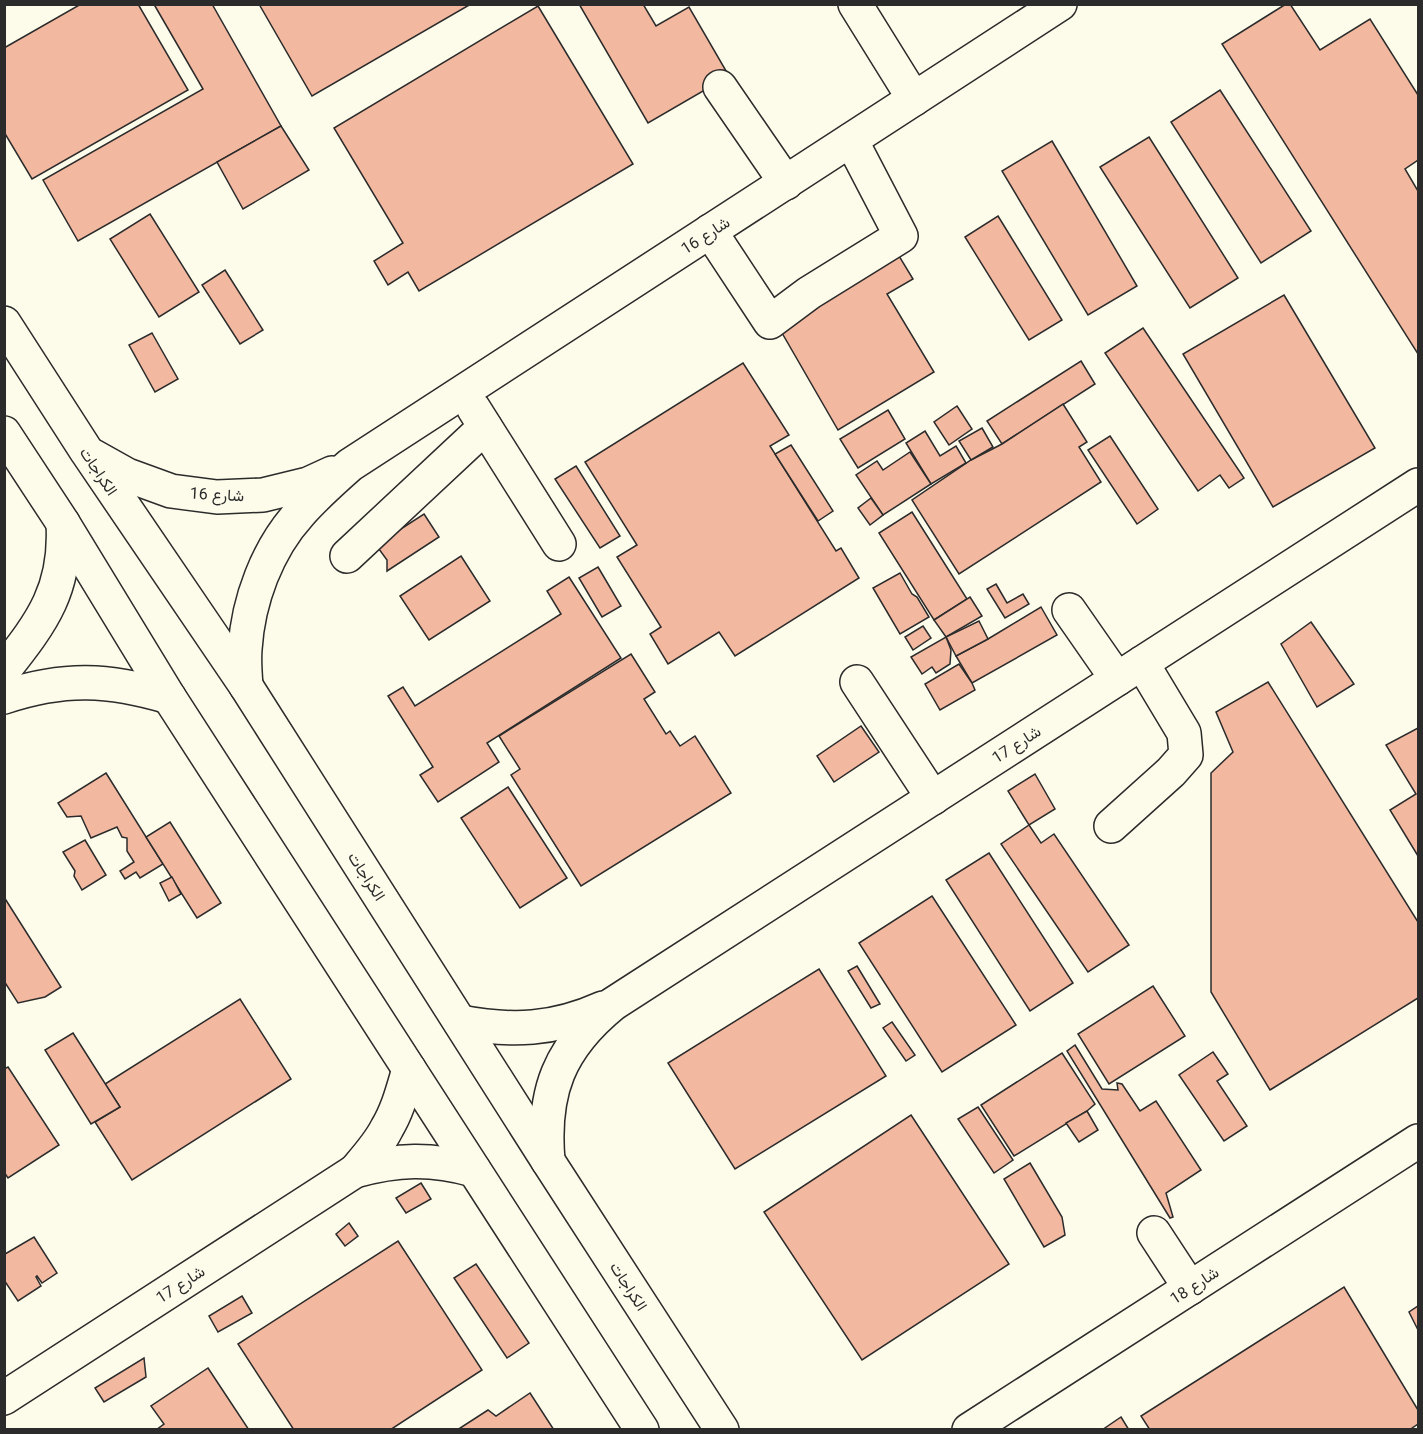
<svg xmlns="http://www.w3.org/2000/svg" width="1423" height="1434" viewBox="0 0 1423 1434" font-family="Georgia,Vazirmatn,serif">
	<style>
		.building { fill: #f2b8a0; stroke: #2b2b2b; stroke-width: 1.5 }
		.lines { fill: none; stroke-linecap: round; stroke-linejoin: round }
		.minor-casing { stroke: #2b2b2b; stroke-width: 36 }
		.minor { stroke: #fdfbea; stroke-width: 33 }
		.labels { text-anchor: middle; stroke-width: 4.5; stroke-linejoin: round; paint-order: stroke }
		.street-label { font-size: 16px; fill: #2b2b2b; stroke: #fdfbea }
	</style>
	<rect width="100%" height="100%" fill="#fdfbea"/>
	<!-- building -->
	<g class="building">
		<polygon points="81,4 138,4 188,90 32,179 4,132 4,48"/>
		<polygon points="157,4 212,4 281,126 78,241 43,180 203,89 155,6"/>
		<polygon points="259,4 471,4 312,96"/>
		<polygon points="579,4 643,4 656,26 689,7 729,76 648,123"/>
		<polygon points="1286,4 1290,4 1320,50 1370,19 1418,95 1418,160 1405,169 1418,191 1418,354 1222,44"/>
		<polygon points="538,6 633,164 419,291 408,272 388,285 374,261 403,243 334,128"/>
		<polygon points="1220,90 1311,231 1261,263 1171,122"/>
		<polygon points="281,126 309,170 243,209 217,162"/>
		<polygon points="1149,137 1238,278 1190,308 1100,167"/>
		<polygon points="1052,141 1137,286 1088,315 1002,171"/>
		<polygon points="150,214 199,292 159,317 110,239"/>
		<polygon points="998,216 1062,320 1029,340 965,237"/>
		<polygon points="896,251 913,279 887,294 934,372 838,430 778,326"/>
		<polygon points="225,270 263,330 240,344 202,285"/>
		<polygon points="1284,295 1375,448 1273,507 1183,354"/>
		<polygon points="1143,328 1244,478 1229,488 1220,475 1198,491 1105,353"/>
		<polygon points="152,333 178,379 155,392 129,345"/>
		<polygon points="1081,361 1095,384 1002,444 987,421"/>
		<polygon points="743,363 789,435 770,446 836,551 841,548 859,578 735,656 719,632 668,664 650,634 661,627 617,557 637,545 585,462"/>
		<polygon points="1063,404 1087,442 1079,447 1101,482 959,574 912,500 971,460 1002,444"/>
		<polygon points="957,406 972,429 949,445 934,422"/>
		<polygon points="888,410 905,439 858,468 840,439"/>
		<polygon points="982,428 993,447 971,460 959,441"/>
		<polygon points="925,431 940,456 956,446 966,463 931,484 906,443"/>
		<polygon points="1110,436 1158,509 1137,524 1088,450"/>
		<polygon points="791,445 833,511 818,521 775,454"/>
		<polygon points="910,452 931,484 883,515 856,475 877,461 883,470"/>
		<polygon points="576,466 620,536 600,548 555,479"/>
		<polygon points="871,498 883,515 870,525 858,508"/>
		<polygon points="912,512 967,599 934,620 879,533"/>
		<polygon points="424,514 439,537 387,571 387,560 376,545"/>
		<polygon points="461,556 490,601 429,640 400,596"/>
		<polygon points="598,567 621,606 602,617 579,578"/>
		<polygon points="900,573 912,594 917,597 929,617 900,634 873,588"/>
		<polygon points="569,577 621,658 487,743 499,762 438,802 420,775 433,767 388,696 403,687 415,706 561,614 547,591"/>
		<polygon points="996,584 1007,603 1023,594 1029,604 1005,618 987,589"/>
		<polygon points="970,597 982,616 946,637 934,620"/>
		<polygon points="1041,607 1057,635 972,683 956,656 988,639"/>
		<polygon points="979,621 988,639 956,656 946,637"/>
		<polygon points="1311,622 1354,684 1317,707 1281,644"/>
		<polygon points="923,626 931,638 913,650 905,637"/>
		<polygon points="946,637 951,650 950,664 936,673 932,667 922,674 911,657"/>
		<polygon points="631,654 655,692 644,699 666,734 670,731 680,746 695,736 731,793 581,886 511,775 520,769 499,736"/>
		<polygon points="959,664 972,683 975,690 940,710 925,684"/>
		<polygon points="1268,682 1418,922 1418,998 1270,1090 1211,992 1211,773 1233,752 1216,712"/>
		<polygon points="861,726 879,752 834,782 817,756"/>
		<polygon points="1418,728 1418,856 1390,810 1416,794 1386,745"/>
		<polygon points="106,773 163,864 140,878 136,872 125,879 120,871 134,862 127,851 127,838 122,837 117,827 91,838 81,816 67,817 58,803"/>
		<polygon points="1035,774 1055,809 1029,825 1008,791"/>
		<polygon points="508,787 567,878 520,908 461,818"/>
		<polygon points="170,822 221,903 197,918 146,837"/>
		<polygon points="1029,825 1041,843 1054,834 1129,945 1088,972 1001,844"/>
		<polygon points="85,840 106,875 82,890 74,876 75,871 63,852"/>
		<polygon points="989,853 1073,983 1030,1011 946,880"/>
		<polygon points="172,877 181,894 169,901 160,883"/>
		<polygon points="932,896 1016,1025 942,1072 859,943"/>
		<polygon points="4,897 61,987 45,997 18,1003 4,981"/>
		<polygon points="857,966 880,1004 871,1008 848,971"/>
		<polygon points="819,969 886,1076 735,1169 668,1063"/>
		<polygon points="1153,986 1185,1036 1109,1084 1078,1034"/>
		<polygon points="240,999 291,1079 132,1180 95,1122 120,1107 105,1084"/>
		<polygon points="892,1022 915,1055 906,1061 883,1028"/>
		<polygon points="73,1033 120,1107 91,1124 45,1050"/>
		<polygon points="1075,1045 1102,1089 1118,1090 1117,1083 1122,1084 1140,1111 1156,1101 1201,1170 1166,1193 1173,1217 1170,1218 1067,1051"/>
		<polygon points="1213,1052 1228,1074 1217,1081 1247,1126 1224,1141 1179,1075"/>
		<polygon points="1062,1053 1095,1104 1087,1111 1014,1156 981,1105"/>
		<polygon points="8,1067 59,1145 8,1178 4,1172 4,1069"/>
		<polygon points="978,1107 1013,1160 994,1173 958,1119"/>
		<polygon points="1087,1111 1098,1130 1079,1142 1066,1123"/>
		<polygon points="911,1115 1009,1264 862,1360 764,1212"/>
		<polygon points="1030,1163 1062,1217 1065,1235 1044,1247 1004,1179"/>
		<polygon points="421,1183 431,1199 406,1213 396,1198"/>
		<polygon points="349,1223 358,1236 345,1246 336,1234"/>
		<polygon points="34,1237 57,1273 42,1283 37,1276 36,1277 41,1286 18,1301 4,1280 5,1254"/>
		<polygon points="398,1241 482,1370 390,1430 294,1430 238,1344"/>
		<polygon points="476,1264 529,1343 507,1358 454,1278"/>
		<polygon points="1344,1287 1418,1410 1418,1424 1409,1430 1150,1430 1141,1416"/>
		<polygon points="242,1296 252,1313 218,1332 209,1316"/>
		<polygon points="1418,1306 1418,1330 1409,1312"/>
		<polygon points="144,1358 146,1377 104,1402 95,1388"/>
		<polygon points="208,1368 249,1430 156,1430 164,1424 151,1406"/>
		<polygon points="530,1393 554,1430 457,1430 488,1410 496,1416"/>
		<polygon points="1121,1417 1129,1430 1102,1430"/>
	</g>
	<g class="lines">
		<defs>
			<g id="minor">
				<polyline points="855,4 914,99"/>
				<polyline points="720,87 786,183"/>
				<polyline points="710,231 770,322 809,293 901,236 851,140"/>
				<polyline points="4,323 87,452 246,686 548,1161 722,1430"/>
				<polyline points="474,409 559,544"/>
				<polyline points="4,433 63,523 169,697 642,1430"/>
				<polyline points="93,456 127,475 171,491 217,497 263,495 308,484 332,473"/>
				<polyline points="347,556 485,427"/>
				<polyline points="1069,610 1117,679"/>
				<path d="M4,670C43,621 67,588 63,523"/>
				<polyline points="857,682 933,798"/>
				<path d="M246,686C245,674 244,661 245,649C248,601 267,549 300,513C315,496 333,480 350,465L1060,4"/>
				<path d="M4,697C64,677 109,679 169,697"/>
				<polyline points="1111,826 1171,772 1186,755 1184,733 1142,663"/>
				<path d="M460,1022C512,1032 554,1030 603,1008"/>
				<path d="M548,1161C542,1092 559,1048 613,1004L1418,485"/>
				<path d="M355,1171C367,1157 379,1144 387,1128C398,1110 403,1089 409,1069"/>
				<polyline points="1154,1233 1190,1288"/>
				<path d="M4,1398L355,1171C397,1159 431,1158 474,1170"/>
				<polyline points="969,1430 1418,1141"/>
			</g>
		</defs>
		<!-- minor casing -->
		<use href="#minor" class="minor-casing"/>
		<!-- minor -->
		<use href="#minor" class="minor"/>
	</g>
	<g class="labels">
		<!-- street labels -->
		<g class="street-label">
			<text transform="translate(705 235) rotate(-33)" y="6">شارع 16</text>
			<text transform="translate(99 471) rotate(56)" y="6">الكراجات</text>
			<text transform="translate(217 494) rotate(3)" y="6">شارع 16</text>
			<text transform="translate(1016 744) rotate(-33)" y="6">شارع 17</text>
			<text transform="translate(367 876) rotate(57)" y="6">الكراجات</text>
			<text transform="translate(180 1284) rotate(-33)" y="6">شارع 17</text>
			<text transform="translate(1194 1285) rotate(-33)" y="6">شارع 18</text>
			<text transform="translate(629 1286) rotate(57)" y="6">الكراجات</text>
		</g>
	</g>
	<!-- border -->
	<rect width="1423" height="1434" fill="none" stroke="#2b2b2b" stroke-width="12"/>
</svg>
